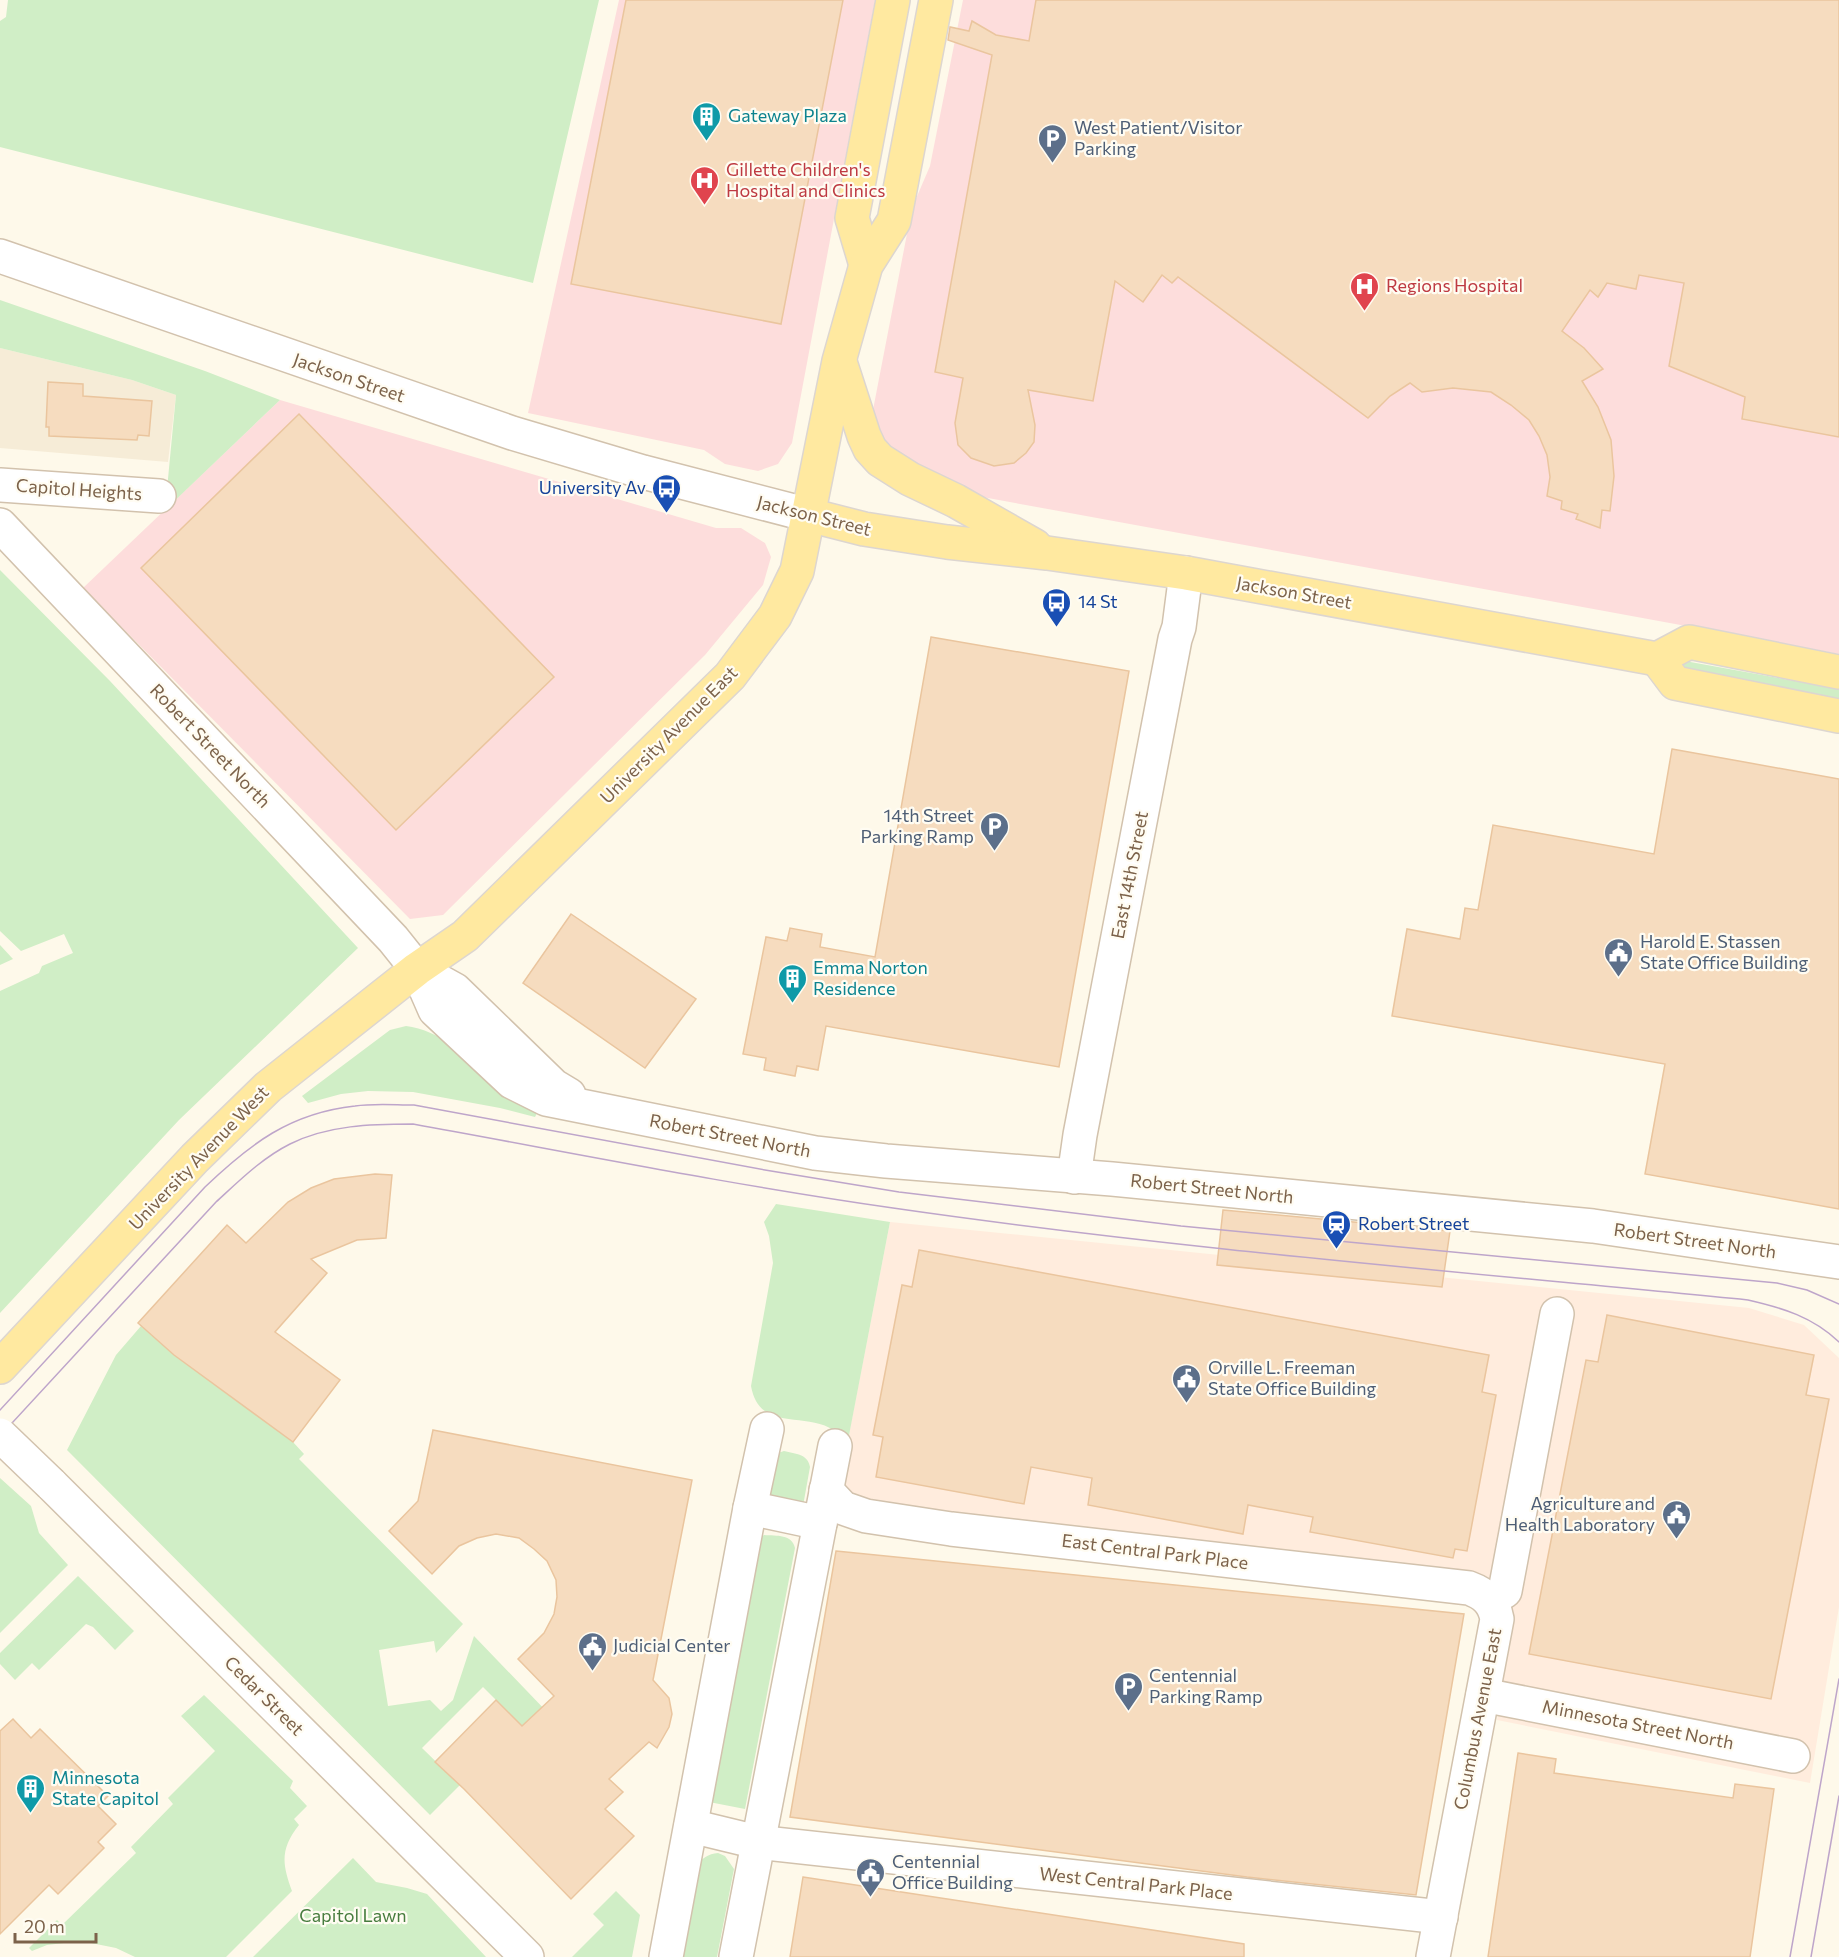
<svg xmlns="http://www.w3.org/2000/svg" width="1839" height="1957" viewBox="0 0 1839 1957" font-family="Commissioner,sans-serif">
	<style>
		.residential { fill: #f6ecd7 }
		.commercial { fill: #ffecdd }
		.medical { fill: #fddddc }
		.green { fill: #d0eec6 }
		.building { fill: #f6dcbf; stroke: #eac59e; stroke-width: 1.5 }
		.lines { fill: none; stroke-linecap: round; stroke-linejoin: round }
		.minor-casing { stroke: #d2c2ad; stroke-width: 36 }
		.major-casing { stroke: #ddd6d0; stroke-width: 36 }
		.minor { stroke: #fff; stroke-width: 33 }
		.major { stroke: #ffe9a0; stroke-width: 33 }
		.tram { stroke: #bea5ca; stroke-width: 1.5 }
		.minor-bridge-casing { stroke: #d2c2ad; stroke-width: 36; stroke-linecap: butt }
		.minor-bridge { stroke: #fff; stroke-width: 33 }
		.labels { text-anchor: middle; stroke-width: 4.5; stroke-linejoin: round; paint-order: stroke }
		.culture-label { font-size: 18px; fill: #0d838f; stroke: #fffcf2; text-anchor: start }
		.service-label { font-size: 18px; fill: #4e5e75; stroke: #fffcf2; text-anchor: start }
		.health-label { font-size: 18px; fill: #be3a42; stroke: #fffcf2; text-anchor: start }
		.street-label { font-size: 18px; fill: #7c624a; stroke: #fffcf2 }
		.transit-label { font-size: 18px; fill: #164399; stroke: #fffcf2; text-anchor: start }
		.park-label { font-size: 18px; fill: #477c3e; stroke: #fffcf2 }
	</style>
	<rect width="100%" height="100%" fill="#fef9ea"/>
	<!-- residential -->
	<polygon class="residential" points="0,348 132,380 176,395 168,462 0,448"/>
	<!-- commercial -->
	<polygon class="commercial" points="890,1222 1749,1308 1804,1325 1839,1358 1839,1607 1810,1783 1497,1720 1513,1620 1508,1601 850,1506 838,1491"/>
	<!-- medical -->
	<g class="medical">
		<polygon points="619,0 875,0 792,443 778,464 758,471 725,464 704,450 528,413"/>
		<polygon points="963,0 1839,0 1839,654 966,494 907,463 878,437 872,415 912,208 930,166"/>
		<polygon points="280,400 716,528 741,528 765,543 771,557 763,585 705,655 443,915 410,919 83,588"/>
	</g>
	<!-- green -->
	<g class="green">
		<polygon points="8,0 599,0 533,283 0,147 0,21 6,17"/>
		<polygon points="0,300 205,371 280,400 165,510 176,395 132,380 0,348"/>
		<polygon points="0,570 110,681 358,948 179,1120 0,1313 0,991 39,973 42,966 73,953 64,934 21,951 0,931"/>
		<polygon points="1685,661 1839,689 1839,700 1683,670"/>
		<polygon points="0,945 13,959 0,965"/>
		<path d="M406,1026C448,1030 504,1084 538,1111L535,1117L500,1108L413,1092L368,1091L341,1094L308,1103L302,1096L390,1030Z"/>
		<path d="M776,1204L890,1222L846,1451C844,1446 842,1438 838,1434C811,1408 760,1436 751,1386L773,1263L769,1236L764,1222Z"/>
		<polygon points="141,1326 174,1355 293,1442 304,1454 299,1459 463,1624 436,1653 434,1641 379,1650 388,1706 430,1700 441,1711 453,1700 474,1636 549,1714 522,1726 483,1687 422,1748 460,1785 430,1815 67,1450 116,1355"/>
		<path d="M784,1451C796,1454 808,1454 810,1467L803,1506L766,1501L778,1453Z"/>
		<polygon points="0,1478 31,1506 39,1533 68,1565 0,1633"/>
		<path d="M764,1535C777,1536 792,1534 795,1548L745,1809L709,1802L760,1538Z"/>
		<polygon points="78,1576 134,1631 115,1650 93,1627 86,1624 39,1670 32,1663 15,1680 0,1664 0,1653"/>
		<path d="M204,1695L293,1781L290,1788L307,1806L294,1819L299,1825C280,1849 282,1864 292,1891L226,1957H135L116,1948L81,1941L47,1945L32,1951L29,1948L57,1920L62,1925L136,1853L131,1847L173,1804L168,1798L215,1751L181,1716Z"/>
		<path d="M718,1853L725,1856L734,1869L717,1957H678L696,1866C702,1858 708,1854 718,1853Z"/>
		<polygon points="353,1858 376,1882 407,1888 427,1894 486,1957 253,1957"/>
		<polygon points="616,1891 640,1915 632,1957 572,1957 604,1925 593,1914"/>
	</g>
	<!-- building -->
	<g class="building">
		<polygon points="626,0 843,0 781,324 571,284"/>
		<polygon points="1036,0 1839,0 1839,437 1742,419 1745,397 1669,366 1684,283 1639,275 1636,289 1607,283 1598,297 1590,290 1562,331 1584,348 1603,369 1582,381 1598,407 1611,440 1614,476 1610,511 1602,510 1600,528 1576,519 1578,514 1561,509 1562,501 1547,496 1550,477 1547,455 1539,436 1529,420 1511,405 1491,392 1453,388 1422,392 1410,383 1390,396 1368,418 1178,277 1172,283 1162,275 1143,302 1115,281 1093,401 1028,390 1035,425 1034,442 1026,453 1014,463 994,466 971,458 958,445 955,423 963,378 935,372 992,55 948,40 950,27 969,31 972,21 996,35 1029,41"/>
		<polygon points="48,382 83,384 83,396 152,401 149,436 138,435 137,440 49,436 49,427 46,427"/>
		<polygon points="299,414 554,677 396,830 141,568"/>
		<polygon points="931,637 1129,671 1059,1067 826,1026 818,1070 797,1066 795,1076 764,1070 766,1058 743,1054 766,937 787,941 790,928 822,934 820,947 875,957"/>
		<polygon points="1672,749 1839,779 1839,1209 1645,1174 1665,1064 1392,1016 1407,929 1460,939 1465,908 1478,910 1493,825 1654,854"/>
		<polygon points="571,914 696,999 645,1068 523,983"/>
		<polygon points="375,1174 392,1175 386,1238 357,1240 311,1259 327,1273 275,1332 340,1380 293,1442 174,1355 138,1323 227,1225 246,1243 288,1202 311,1188 334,1179"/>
		<polygon points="1223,1210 1450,1231 1442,1287 1217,1265"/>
		<polygon points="919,1250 1489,1355 1482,1392 1496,1395 1467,1551 1455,1549 1453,1558 1310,1532 1313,1517 1248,1505 1243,1534 1088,1505 1092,1478 1031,1467 1024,1504 876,1477 883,1437 873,1435 902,1285 912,1287"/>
		<polygon points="1607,1315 1814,1355 1806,1395 1829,1399 1771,1699 1529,1654 1586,1360 1598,1362"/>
		<polygon points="433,1430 692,1480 653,1680 669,1698 672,1714 669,1727 657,1748 649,1742 609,1779 623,1792 605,1809 634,1836 571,1899 464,1789 435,1762 496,1700 522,1726 554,1696 518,1659 544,1633 554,1614 557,1597 556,1580 547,1561 534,1549 519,1538 496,1534 477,1538 459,1546 432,1574 389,1531 418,1501"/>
		<polygon points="836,1551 1464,1614 1416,1895 1247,1877 790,1817"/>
		<polygon points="13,1719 31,1738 40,1729 108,1796 98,1806 116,1824 98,1842 104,1848 58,1894 49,1885 0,1934 0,1731"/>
		<polygon points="1518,1753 1556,1759 1554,1773 1733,1798 1735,1784 1774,1789 1750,1957 1488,1957"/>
		<polygon points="803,1877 1244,1944 1244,1957 790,1957"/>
	</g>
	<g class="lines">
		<defs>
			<g id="minor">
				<polyline points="0,256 512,433 643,472 809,515"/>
				<polyline points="0,485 159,496"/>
				<polyline points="0,525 393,939 417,969 435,1010 512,1082 546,1099 815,1153 886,1161 1112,1179 1593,1226 1839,1262"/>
				<polyline points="417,969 455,990 554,1086 569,1095"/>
				<polyline points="1074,1177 1080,1135 1175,639 1179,627 1186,573"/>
				<polyline points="51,1484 527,1957"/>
				<path d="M826,1490L843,1508L866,1516L951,1529L1469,1588C1485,1594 1494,1602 1497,1619L1433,1957"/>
				<polyline points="750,1508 820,1523"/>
				<polyline points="1490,1600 1505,1591 1557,1314"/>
				<polyline points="1483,1695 1793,1756"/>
				<polyline points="691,1826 757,1842 1441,1917"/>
				<polyline points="666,1957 750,1508 767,1429"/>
				<polyline points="736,1957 835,1446"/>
			</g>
			<g id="major">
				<polyline points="866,265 852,218 893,0"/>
				<polyline points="840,362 864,436 870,449 880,460 910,479 956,501 1035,546"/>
				<polyline points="809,515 864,529 947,542 1047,553 1186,573 1657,659 1689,642 1839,672"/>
				<polyline points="1657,659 1675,683 1839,716"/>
				<polyline points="0,1367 195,1158 268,1087 417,969 465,936 730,676 775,616 797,571 839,361 866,265 894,221 936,0"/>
			</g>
		</defs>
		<!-- minor casing -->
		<use href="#minor" class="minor-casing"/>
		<!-- major casing -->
		<use href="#major" class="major-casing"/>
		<!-- minor -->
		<use href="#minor" class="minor"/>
		<!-- major -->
		<use href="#major" class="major"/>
		<!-- tram -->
		<g class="tram">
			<path d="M0,1410L205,1187C250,1144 290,1113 355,1106C374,1103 395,1105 414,1105L765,1170L899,1192L1181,1226L1777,1283L1807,1290L1839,1304"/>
			<path d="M0,1436L216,1202C239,1181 262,1158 290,1144C328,1125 372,1124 413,1124C573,1153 732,1185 893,1208C1177,1249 1463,1272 1748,1300C1783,1308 1813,1317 1839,1342"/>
			<polyline points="1790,1957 1839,1679"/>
			<polyline points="1811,1957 1839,1796"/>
		</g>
		<defs>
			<polyline id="minor-bridge" points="0,1435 51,1484"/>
		</defs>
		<!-- minor-bridge casing -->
		<use href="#minor-bridge" class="minor-bridge-casing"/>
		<!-- minor-bridge -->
		<use href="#minor-bridge" class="minor-bridge"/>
	</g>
	<!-- icons -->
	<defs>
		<symbol id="building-pin" viewBox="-11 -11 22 30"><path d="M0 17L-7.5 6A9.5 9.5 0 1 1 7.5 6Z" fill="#0f9aa8" stroke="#fffcf2"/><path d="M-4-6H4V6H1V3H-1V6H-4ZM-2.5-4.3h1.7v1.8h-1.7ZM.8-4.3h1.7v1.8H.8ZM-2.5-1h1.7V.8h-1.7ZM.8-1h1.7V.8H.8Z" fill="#fff"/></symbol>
		<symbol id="parking-pin" viewBox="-11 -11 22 30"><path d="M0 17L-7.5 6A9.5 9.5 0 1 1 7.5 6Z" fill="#5c6f8a" stroke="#fffcf2"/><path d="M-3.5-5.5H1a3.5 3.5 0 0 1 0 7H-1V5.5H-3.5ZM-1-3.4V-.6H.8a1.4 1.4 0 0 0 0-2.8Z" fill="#fff"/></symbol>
		<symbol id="hospital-pin" viewBox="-11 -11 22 30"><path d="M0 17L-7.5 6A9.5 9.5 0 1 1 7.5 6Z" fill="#e0444e" stroke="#fffcf2"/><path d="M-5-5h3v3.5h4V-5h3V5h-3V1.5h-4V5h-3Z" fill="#fff"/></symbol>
		<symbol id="bus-pin" viewBox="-11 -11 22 30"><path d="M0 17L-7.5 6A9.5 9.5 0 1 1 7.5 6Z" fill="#1a4fb4" stroke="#fffcf2"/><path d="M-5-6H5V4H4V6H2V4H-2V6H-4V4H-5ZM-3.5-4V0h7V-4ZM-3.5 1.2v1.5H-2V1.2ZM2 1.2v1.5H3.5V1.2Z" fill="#fff"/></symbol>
		<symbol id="civic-pin" viewBox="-11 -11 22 30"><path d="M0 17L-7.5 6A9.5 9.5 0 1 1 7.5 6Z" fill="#5c6f8a" stroke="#fffcf2"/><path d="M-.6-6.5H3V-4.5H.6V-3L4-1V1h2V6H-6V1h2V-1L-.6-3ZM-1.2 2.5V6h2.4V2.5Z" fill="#fff"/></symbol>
		<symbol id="station-pin" viewBox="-11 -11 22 30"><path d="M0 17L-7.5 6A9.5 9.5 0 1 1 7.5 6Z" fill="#1a4fb4" stroke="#fffcf2"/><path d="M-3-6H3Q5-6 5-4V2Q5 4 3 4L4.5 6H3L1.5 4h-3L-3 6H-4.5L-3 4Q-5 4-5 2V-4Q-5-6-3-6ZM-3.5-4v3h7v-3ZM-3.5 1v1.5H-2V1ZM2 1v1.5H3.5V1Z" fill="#fff"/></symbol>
	</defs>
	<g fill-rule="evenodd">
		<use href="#building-pin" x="690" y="100" width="33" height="45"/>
		<use href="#parking-pin" x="1036" y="122" width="33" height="45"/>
		<use href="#hospital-pin" x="688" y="164" width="33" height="45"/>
		<use href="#hospital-pin" x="1348" y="270" width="33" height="45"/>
		<use href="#bus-pin" x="650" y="472" width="33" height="45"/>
		<use href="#bus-pin" x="1040" y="586" width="33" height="45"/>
		<use href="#parking-pin" x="978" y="810" width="33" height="45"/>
		<use href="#civic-pin" x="1602" y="936" width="33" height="45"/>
		<use href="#building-pin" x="776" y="962" width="33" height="45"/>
		<use href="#station-pin" x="1320" y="1208" width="33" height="45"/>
		<use href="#civic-pin" x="1170" y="1362" width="33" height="45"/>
		<use href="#civic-pin" x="1660" y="1498" width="33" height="45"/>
		<use href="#civic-pin" x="576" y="1630" width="33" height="45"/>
		<use href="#parking-pin" x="1112" y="1670" width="33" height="45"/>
		<use href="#building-pin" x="14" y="1772" width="33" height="45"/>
		<use href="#civic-pin" x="854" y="1856" width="33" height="45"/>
	</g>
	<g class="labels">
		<!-- culture labels -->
		<g class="culture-label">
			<text x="728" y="122">Gateway Plaza</text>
			<text x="813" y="974">Emma Norton<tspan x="813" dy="21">Residence</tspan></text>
			<text x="52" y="1784">Minnesota<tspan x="52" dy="21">State Capitol</tspan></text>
		</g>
		<!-- service labels -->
		<g class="service-label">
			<text x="1074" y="134">West Patient/Visitor<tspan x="1074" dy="21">Parking</tspan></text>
			<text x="974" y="822" text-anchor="end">14th Street<tspan x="974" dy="21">Parking Ramp</tspan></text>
			<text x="1640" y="948">Harold E. Stassen<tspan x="1640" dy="21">State Office Building</tspan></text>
			<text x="1208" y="1374">Orville L. Freeman<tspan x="1208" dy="21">State Office Building</tspan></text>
			<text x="1655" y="1510" text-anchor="end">Agriculture and<tspan x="1655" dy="21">Health Laboratory</tspan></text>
			<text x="613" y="1652">Judicial Center</text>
			<text x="1149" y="1682">Centennial<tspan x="1149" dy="21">Parking Ramp</tspan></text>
			<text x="892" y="1868">Centennial<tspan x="892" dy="21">Office Building</tspan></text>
		</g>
		<!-- health labels -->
		<g class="health-label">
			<text x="726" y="176">Gillette Children's<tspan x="726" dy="21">Hospital and Clinics</tspan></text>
			<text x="1386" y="292">Regions Hospital</text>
		</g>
		<!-- street labels -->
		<g class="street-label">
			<text transform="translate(349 378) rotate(19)" y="6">Jackson Street</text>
			<text transform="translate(79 490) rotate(4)" y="6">Capitol Heights</text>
			<text transform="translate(814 516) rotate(14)" y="6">Jackson Street</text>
			<text transform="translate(1294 593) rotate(10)" y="6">Jackson Street</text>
			<text transform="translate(669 735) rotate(-45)" y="6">University Avenue East</text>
			<text transform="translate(210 746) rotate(46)" y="6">Robert Street North</text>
			<text transform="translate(1130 875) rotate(-79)" y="6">East 14th Street</text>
			<text transform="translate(730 1136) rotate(11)" y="6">Robert Street North</text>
			<text transform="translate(199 1158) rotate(-46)" y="6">University Avenue West</text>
			<text transform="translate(1212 1189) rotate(6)" y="6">Robert Street North</text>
			<text transform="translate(1695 1241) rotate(8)" y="6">Robert Street North</text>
			<text transform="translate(1155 1552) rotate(7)" y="6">East Central Park Place</text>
			<text transform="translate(264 1696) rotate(45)" y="6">Cedar Street</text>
			<text transform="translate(1478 1719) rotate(-79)" y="6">Columbus Avenue East</text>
			<text transform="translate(1638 1725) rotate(11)" y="6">Minnesota Street North</text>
			<text transform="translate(1136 1884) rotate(6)" y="6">West Central Park Place</text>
		</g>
		<!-- transit labels -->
		<g class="transit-label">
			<text x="646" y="494" text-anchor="end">University Av</text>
			<text x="1078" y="608">14 St</text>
			<text x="1358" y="1230">Robert Street</text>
		</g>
		<!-- park labels -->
		<g class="park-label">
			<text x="353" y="1922">Capitol Lawn</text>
		</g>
	</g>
	<!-- scale -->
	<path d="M15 1933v9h81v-9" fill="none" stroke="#7c624a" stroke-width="3"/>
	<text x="24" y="1933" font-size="18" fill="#7c624a" stroke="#fffcf2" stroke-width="4.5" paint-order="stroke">20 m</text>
</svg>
